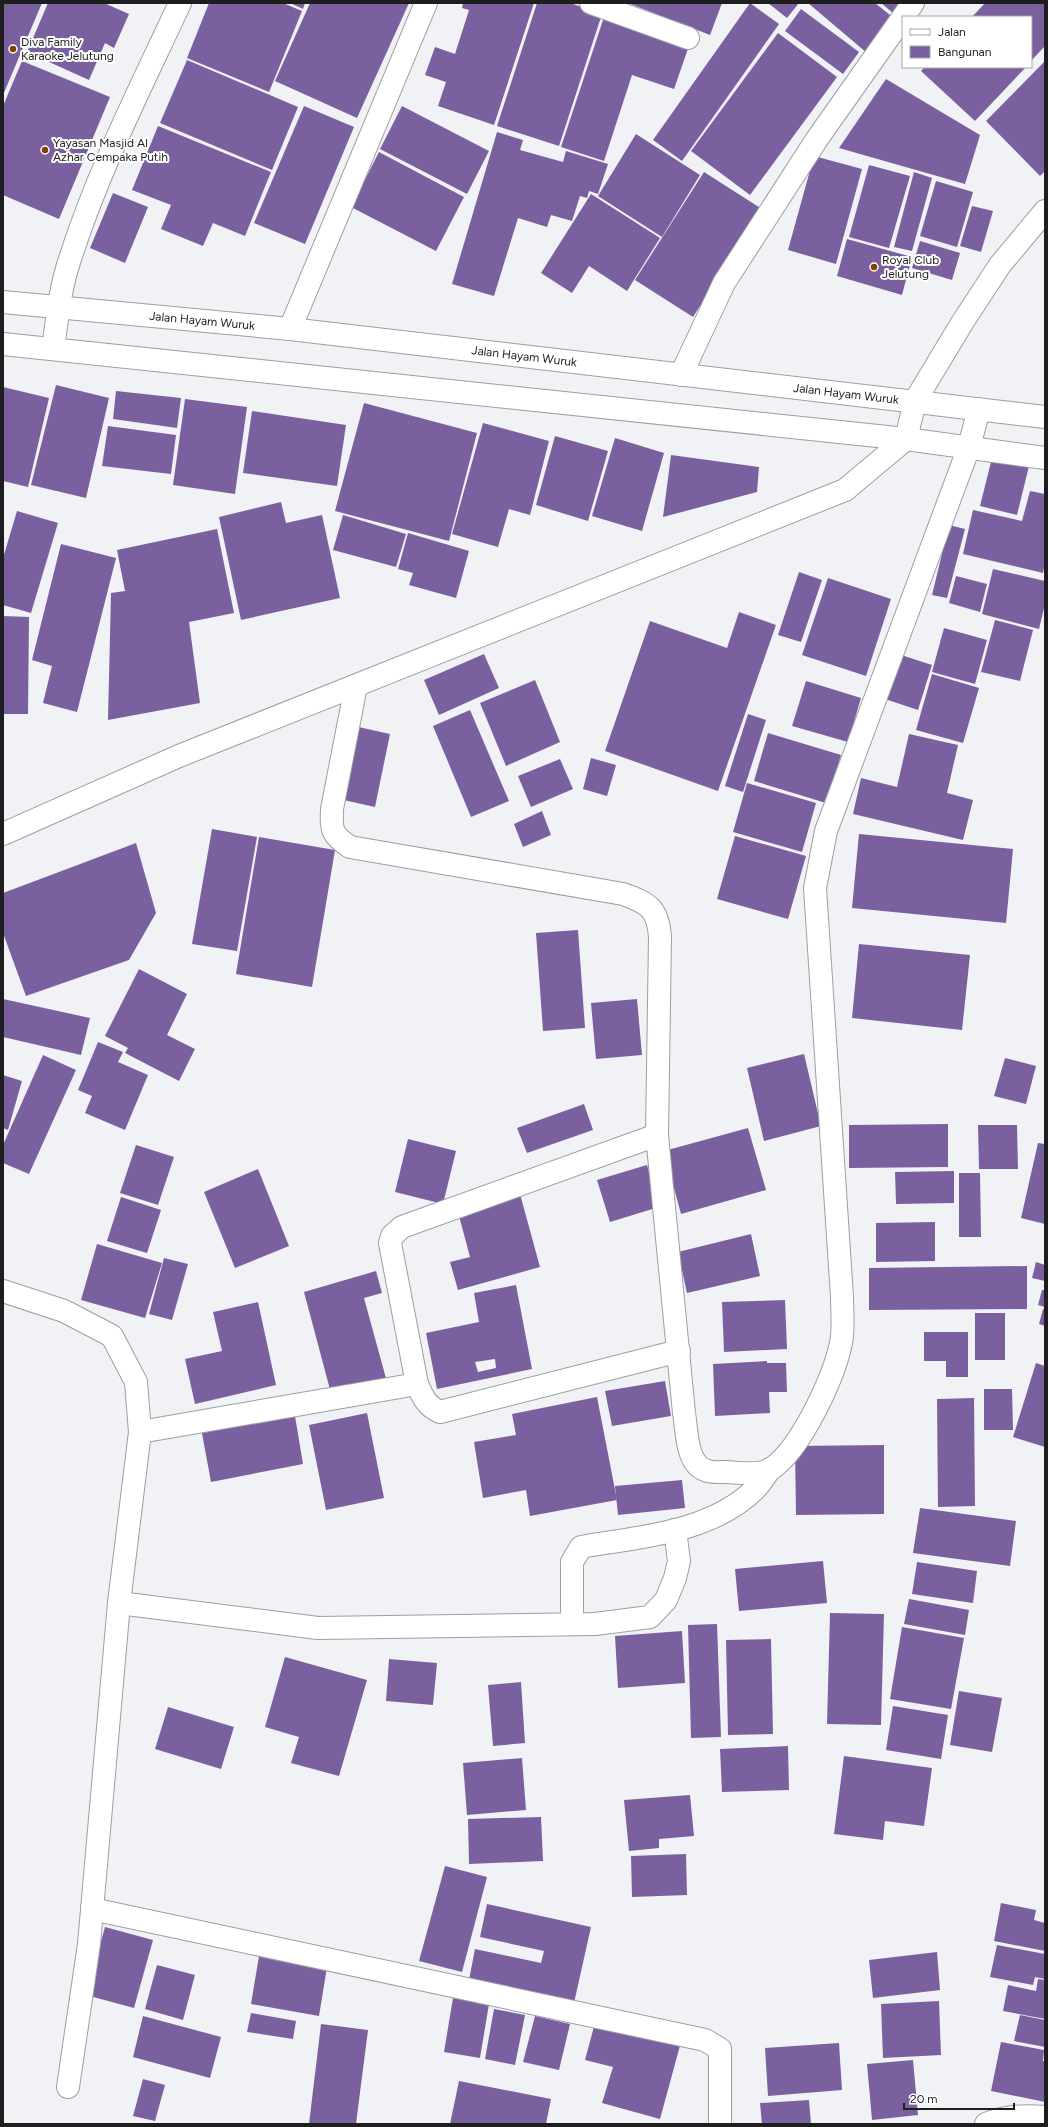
<svg xmlns="http://www.w3.org/2000/svg" width="1048" height="2127" viewBox="0 0 1048 2127" font-family="Figtree,sans-serif">
	<style>
		.building { fill: #7b60a0; fill-rule: evenodd }
		.lines { fill: none; stroke-linecap: round; stroke-linejoin: round }
		.minor-casing { stroke: #9d9ea2; stroke-width: 24 }
		.tertiary-casing { stroke: #9d9ea2; stroke-width: 24 }
		.secondary-casing { stroke: #9d9ea2; stroke-width: 24 }
		.minor { stroke: #fff; stroke-width: 22 }
		.tertiary { stroke: #fff; stroke-width: 22 }
		.secondary { stroke: #fff; stroke-width: 22 }
		.poi-dot { fill: #804400; stroke: #fff; stroke-width: 1.5 }
		.labels { text-anchor: middle; stroke-width: 4; stroke-linejoin: round; paint-order: stroke }
		.poi-label { font-size: 12px; fill: #1e1e1f; stroke: #fff; text-anchor: start }
		.street-label { font-size: 12px; fill: #1e1e1f; stroke: #fff }
	</style>
	<rect width="100%" height="100%" fill="#f1f2f6"/>
	<!-- building -->
	<g class="building">
		<polygon points="3,3 42,3 3,95"/>
		<polygon points="48,3 104,3 129,14 114,48 105,43 89,80 27,52"/>
		<polygon points="209,3 283,3 302,11 269,92 187,58"/>
		<polygon points="290,3 305,3 303,9"/>
		<polygon points="310,3 409,3 357,118 275,81"/>
		<polygon points="463,3 534,3 494,125 438,106 446,82 425,75 435,47 455,54 469,10 462,8"/>
		<polygon points="537,3 570,3 602,14 559,146 497,126"/>
		<polygon points="628,3 722,3 710,35"/>
		<polygon points="750,3 779,24 682,161 653,140"/>
		<polygon points="768,3 799,3 787,18"/>
		<polygon points="808,3 875,3 895,19 867,53"/>
		<polygon points="881,3 902,3 893,13"/>
		<polygon points="985,3 1045,3 1045,46 1031,61 1031,17 972,17"/>
		<polygon points="801,9 859,52 843,74 785,31"/>
		<polygon points="605,14 690,43 674,89 632,75 604,161 561,147"/>
		<polygon points="778,33 837,77 750,195 691,151"/>
		<polygon points="187,60 298,107 272,170 160,123"/>
		<polygon points="22,61 110,97 59,219 3,195 3,106"/>
		<polygon points="1045,61 1045,171 1040,176 986,121"/>
		<polygon points="925,67 1026,67 975,121 921,71"/>
		<polygon points="886,79 980,135 965,184 839,148"/>
		<polygon points="304,106 354,127 305,244 254,223"/>
		<polygon points="402,106 489,151 467,194 380,149"/>
		<polygon points="158,126 271,172 245,236 213,223 203,246 161,229 171,205 132,190"/>
		<polygon points="497,132 523,140 520,150 563,162 566,151 608,164 598,194 589,191 587,198 580,196 572,221 551,215 547,227 518,218 494,296 452,284"/>
		<polygon points="636,134 700,175 662,237 598,196"/>
		<polygon points="379,152 464,197 436,251 351,207"/>
		<polygon points="814,156 862,169 836,264 788,250"/>
		<polygon points="869,165 910,176 889,248 849,237"/>
		<polygon points="704,172 762,209 693,317 635,280"/>
		<polygon points="914,172 932,178 912,251 894,247"/>
		<polygon points="936,181 973,192 957,247 920,236"/>
		<polygon points="113,193 148,207 125,263 90,248"/>
		<polygon points="591,194 660,238 627,291 589,266 572,293 541,273"/>
		<polygon points="972,206 993,211 981,252 960,246"/>
		<polygon points="847,239 912,257 902,295 837,276"/>
		<polygon points="920,241 960,253 952,280 912,268"/>
		<polygon points="56,385 109,398 86,498 31,485"/>
		<polygon points="3,387 49,398 28,487 3,481"/>
		<polygon points="116,391 181,398 177,428 113,419"/>
		<polygon points="185,399 247,407 235,494 173,485"/>
		<polygon points="364,403 477,433 449,541 335,511"/>
		<polygon points="252,411 346,425 337,486 243,473"/>
		<polygon points="483,423 549,441 530,515 509,509 498,547 452,534"/>
		<polygon points="108,426 176,435 171,474 102,466"/>
		<polygon points="555,436 608,451 588,521 536,505"/>
		<polygon points="615,438 664,453 642,531 592,516"/>
		<polygon points="671,455 759,467 757,492 663,517"/>
		<polygon points="992,458 1029,466 1017,515 980,506"/>
		<polygon points="1030,491 1045,494 1045,563 1043,573 963,554 973,510 1022,521"/>
		<polygon points="281,502 286,523 322,515 340,598 241,620 219,517"/>
		<polygon points="17,511 58,523 31,613 3,605 3,558"/>
		<polygon points="343,515 406,534 396,567 333,550"/>
		<polygon points="949,525 965,529 947,598 932,595"/>
		<polygon points="217,529 234,613 189,622 200,703 108,720 111,593 125,591 117,550"/>
		<polygon points="408,533 469,551 456,598 409,585 413,573 398,569"/>
		<polygon points="61,544 116,558 77,712 43,703 52,666 32,660"/>
		<polygon points="993,569 1045,581 1045,604 1039,629 982,614"/>
		<polygon points="799,572 822,580 801,642 778,635"/>
		<polygon points="956,576 987,584 980,612 949,603"/>
		<polygon points="828,578 891,599 866,676 802,655"/>
		<polygon points="739,612 776,625 718,791 605,751 650,621 727,648"/>
		<polygon points="3,616 29,617 28,714 3,714"/>
		<polygon points="995,620 1033,630 1020,681 981,672"/>
		<polygon points="944,628 987,640 975,684 932,672"/>
		<polygon points="484,654 499,688 439,715 424,680"/>
		<polygon points="898,654 932,665 918,710 885,699"/>
		<polygon points="932,674 979,688 963,743 916,730"/>
		<polygon points="535,680 560,742 506,766 480,703"/>
		<polygon points="806,681 861,698 848,742 792,726"/>
		<polygon points="470,710 509,801 471,817 433,726"/>
		<polygon points="748,714 766,720 743,792 725,786"/>
		<polygon points="354,726 390,734 375,807 339,799"/>
		<polygon points="768,733 841,755 826,803 754,781"/>
		<polygon points="909,734 958,745 947,793 973,800 963,840 853,814 861,778 897,787"/>
		<polygon points="591,758 616,765 607,796 583,789"/>
		<polygon points="560,759 573,789 531,807 518,776"/>
		<polygon points="747,783 816,803 802,852 733,832"/>
		<polygon points="542,811 551,835 523,847 514,824"/>
		<polygon points="212,829 257,837 237,951 192,944"/>
		<polygon points="859,834 1013,849 1006,923 852,908"/>
		<polygon points="735,836 806,856 788,919 717,899"/>
		<polygon points="259,837 335,850 312,987 236,974"/>
		<polygon points="136,843 156,913 129,960 26,996 3,933 3,893"/>
		<polygon points="578,930 585,1028 543,1031 536,933"/>
		<polygon points="859,944 970,955 962,1030 852,1018"/>
		<polygon points="139,969 187,994 167,1035 195,1049 179,1081 125,1053 128,1048 105,1036"/>
		<polygon points="3,999 90,1018 81,1055 3,1037"/>
		<polygon points="637,999 642,1055 596,1059 591,1003"/>
		<polygon points="98,1042 123,1052 118,1062 148,1075 125,1130 85,1113 92,1096 78,1090"/>
		<polygon points="804,1054 821,1126 764,1141 747,1068"/>
		<polygon points="43,1055 76,1070 29,1174 3,1163 3,1145"/>
		<polygon points="1005,1058 1036,1066 1026,1104 994,1096"/>
		<polygon points="3,1075 22,1081 8,1130 3,1128"/>
		<polygon points="584,1104 593,1130 527,1153 517,1128"/>
		<polygon points="948,1124 948,1167 849,1168 849,1125"/>
		<polygon points="978,1125 1017,1125 1018,1169 979,1169"/>
		<polygon points="748,1128 766,1190 681,1214 664,1151"/>
		<polygon points="408,1139 456,1151 443,1204 395,1192"/>
		<polygon points="1038,1143 1045,1144 1045,1224 1021,1218"/>
		<polygon points="136,1145 174,1157 158,1205 120,1193"/>
		<polygon points="647,1165 659,1207 610,1222 597,1180"/>
		<polygon points="258,1169 289,1246 235,1268 204,1192"/>
		<polygon points="954,1171 954,1203 896,1204 895,1172"/>
		<polygon points="959,1173 980,1173 981,1237 959,1237"/>
		<polygon points="520,1194 540,1267 458,1290 450,1262 470,1257 458,1212"/>
		<polygon points="121,1197 161,1210 147,1253 107,1241"/>
		<polygon points="935,1222 935,1261 876,1262 876,1223"/>
		<polygon points="751,1234 760,1276 687,1293 678,1252"/>
		<polygon points="97,1244 162,1263 145,1318 81,1300"/>
		<polygon points="164,1258 188,1264 172,1320 149,1314"/>
		<polygon points="1036,1262 1045,1265 1045,1281 1032,1278"/>
		<polygon points="1027,1266 1027,1309 869,1310 869,1268"/>
		<polygon points="376,1271 382,1293 364,1298 387,1382 332,1397 304,1292"/>
		<path d="M516,1285L532,1369L437,1389L426,1333L479,1322L474,1293ZM495,1359L496,1368L478,1372L475,1362Z"/>
		<polygon points="1042,1290 1045,1290 1045,1307 1038,1305"/>
		<polygon points="785,1300 787,1349 724,1352 722,1302"/>
		<polygon points="258,1302 276,1385 195,1404 185,1359 222,1351 213,1312"/>
		<polygon points="1043,1309 1045,1309 1045,1326 1039,1324"/>
		<rect x="975" y="1313" width="30" height="47"/>
		<polygon points="924,1332 968,1332 968,1377 946,1377 946,1361 924,1361"/>
		<polygon points="767,1361 767,1363 786,1363 787,1392 769,1392 770,1413 715,1416 713,1364"/>
		<polygon points="1036,1363 1045,1366 1045,1447 1013,1437"/>
		<polygon points="665,1381 671,1416 612,1426 605,1391"/>
		<polygon points="984,1389 1012,1389 1013,1430 984,1430"/>
		<polygon points="597,1397 617,1500 530,1516 526,1490 483,1498 474,1442 516,1435 512,1414"/>
		<polygon points="974,1398 975,1506 938,1507 937,1399"/>
		<polygon points="294,1410 303,1464 211,1482 201,1428"/>
		<polygon points="367,1413 384,1498 326,1510 309,1425"/>
		<polygon points="884,1445 884,1514 796,1515 795,1446"/>
		<polygon points="682,1480 685,1508 618,1515 615,1486"/>
		<polygon points="920,1508 1016,1521 1010,1566 913,1553"/>
		<polygon points="823,1561 827,1603 739,1611 735,1569"/>
		<polygon points="917,1562 977,1571 973,1603 912,1594"/>
		<polygon points="909,1599 969,1610 965,1635 904,1624"/>
		<polygon points="830,1613 884,1614 881,1725 827,1724"/>
		<polygon points="717,1624 721,1737 691,1738 688,1625"/>
		<polygon points="902,1627 964,1638 951,1709 890,1699"/>
		<polygon points="682,1631 685,1683 618,1688 615,1636"/>
		<polygon points="771,1639 773,1734 728,1735 726,1640"/>
		<polygon points="285,1657 367,1680 339,1776 291,1763 299,1737 265,1727"/>
		<polygon points="389,1659 437,1663 433,1705 386,1701"/>
		<polygon points="521,1682 525,1743 493,1746 488,1685"/>
		<polygon points="959,1691 1002,1698 992,1752 950,1745"/>
		<polygon points="893,1706 948,1715 941,1759 886,1750"/>
		<polygon points="168,1707 234,1727 221,1769 155,1749"/>
		<polygon points="788,1746 789,1790 722,1792 720,1749"/>
		<polygon points="844,1756 932,1768 924,1826 885,1821 883,1840 834,1834"/>
		<polygon points="522,1758 526,1810 467,1815 463,1763"/>
		<polygon points="690,1795 694,1836 659,1839 659,1848 629,1851 624,1800"/>
		<polygon points="541,1817 543,1861 469,1864 468,1819"/>
		<polygon points="686,1854 687,1895 632,1897 631,1856"/>
		<polygon points="445,1866 487,1877 462,1972 419,1961"/>
		<polygon points="1001,1903 1036,1910 1034,1920 1045,1923 1045,1951 994,1941"/>
		<polygon points="487,1904 591,1927 574,2003 469,1980 475,1949 541,1963 544,1951 480,1937"/>
		<polygon points="105,1927 153,1940 134,2008 86,1995"/>
		<polygon points="997,1945 1045,1954 1045,1979 1035,1977 1033,1985 990,1977"/>
		<polygon points="937,1952 940,1990 873,1998 869,1960"/>
		<polygon points="259,1956 327,1967 319,2016 251,2004"/>
		<polygon points="157,1965 195,1975 183,2020 145,2009"/>
		<polygon points="1038,1979 1045,1980 1045,2019 1003,2011 1008,1985 1036,1991"/>
		<polygon points="453,1998 489,2004 480,2058 444,2052"/>
		<polygon points="939,2001 941,2055 883,2058 881,2004"/>
		<polygon points="494,2009 525,2015 515,2065 485,2059"/>
		<polygon points="251,2013 296,2021 293,2039 247,2032"/>
		<polygon points="1020,2015 1045,2020 1045,2047 1014,2041"/>
		<polygon points="143,2016 221,2037 210,2078 133,2057"/>
		<polygon points="535,2016 570,2024 559,2070 523,2062"/>
		<polygon points="596,2019 681,2042 660,2119 602,2103 613,2067 585,2060"/>
		<polygon points="321,2024 368,2030 356,2124 309,2124"/>
		<polygon points="1001,2042 1044,2050 1043,2061 1045,2061 1045,2102 991,2091"/>
		<polygon points="839,2043 842,2090 768,2096 765,2048"/>
		<polygon points="913,2060 918,2115 872,2120 867,2064"/>
		<polygon points="143,2079 165,2085 155,2121 133,2116"/>
		<polygon points="459,2081 551,2099 546,2124 450,2124"/>
		<polygon points="809,2100 811,2124 762,2124 760,2103"/>
	</g>
	<g class="lines">
		<defs>
			<g id="minor">
				<polyline points="591,3 688,38"/>
				<polyline points="290,329 426,3"/>
				<path d="M53,349C57,319 60,288 70,259C98,171 141,87 180,3"/>
				<polyline points="681,375 724,283 817,139 913,3"/>
				<polyline points="915,401 962,323 1000,265 1045,211"/>
				<path d="M356,686L332,809C331,831 332,835 350,847L623,894C648,903 658,908 660,937L657,1135L684,1413C687,1430 686,1463 705,1470C711,1473 720,1472 726,1472C737,1473 762,1475 771,1469C801,1449 834,1377 841,1343C844,1328 842,1312 842,1297L815,888L826,831L969,447L979,409"/>
				<polyline points="3,1291 64,1311 112,1336 136,1382 140,1432 119,1603 89,1944 68,2087"/>
				<polyline points="417,1384 390,1243 392,1236 402,1227 657,1135"/>
				<path d="M140,1432L417,1384C423,1398 427,1406 440,1412L679,1351"/>
				<polyline points="119,1603 318,1628 595,1624 650,1617 666,1600 675,1578 679,1561 675,1530"/>
				<path d="M572,1624V1562L581,1547C638,1537 711,1533 755,1489C761,1483 765,1476 770,1469"/>
				<polyline points="92,1909 705,2040 720,2049 720,2124"/>
				<path d="M986,2124C1005,2116 1024,2115 1045,2117"/>
			</g>
			<polyline id="tertiary" points="3,834 179,756 845,490 906,439 915,401"/>
			<g id="secondary">
				<path id="s1" d="M3,302L290,329L1045,417"/>
				<polyline points="3,344 906,439 1045,458"/>
			</g>
		</defs>
		<!-- minor casing -->
		<use href="#minor" class="minor-casing"/>
		<!-- tertiary casing -->
		<use href="#tertiary" class="tertiary-casing"/>
		<!-- secondary casing -->
		<use href="#secondary" class="secondary-casing"/>
		<!-- minor -->
		<use href="#minor" class="minor"/>
		<!-- tertiary -->
		<use href="#tertiary" class="tertiary"/>
		<!-- secondary -->
		<use href="#secondary" class="secondary"/>
	</g>
	<!-- markers -->
	<g class="poi-dot">
		<circle cx="13" cy="49" r="4"/>
		<circle cx="45" cy="150" r="4"/>
		<circle cx="874" cy="267" r="4"/>
	</g>
	<g class="labels">
		<!-- poi labels -->
		<g class="poi-label">
			<text x="21" y="46">Diva Family<tspan x="21" dy="14">Karaoke Jelutung</tspan></text>
			<text x="53" y="147">Yayasan Masjid Al<tspan x="53" dy="14">Azhar Cempaka Putih</tspan></text>
			<text x="882" y="264">Royal Club<tspan x="882" dy="14">Jelutung</tspan></text>
		</g>
		<!-- street labels -->
		<g class="street-label">
			<text dy="4" stroke="none"><textPath href="#s1" startOffset="200">Jalan Hayam Wuruk</textPath></text>
			<text dy="4" stroke="none"><textPath href="#s1" startOffset="524">Jalan Hayam Wuruk</textPath></text>
			<text dy="4" stroke="none"><textPath href="#s1" startOffset="848">Jalan Hayam Wuruk</textPath></text>
		</g>
	</g>
	<!-- border -->
	<rect width="1048" height="2127" fill="none" stroke="#1e1e1f" stroke-width="8"/>
	<!-- legend -->
	<rect x="902" y="16" width="130" height="52" fill="#ffffff" stroke="#a5a5a5"/>
	<rect x="910" y="29" width="20" height="6" fill="#ffffff" stroke="#a5a5a5"/>
	<text x="938" y="36" font-size="12" fill="#1e1e1f">Jalan</text>
	<rect x="910" y="46" width="20" height="12" fill="#7b60a0" stroke="#a5a5a5"/>
	<text x="938" y="56" font-size="12" fill="#1e1e1f">Bangunan</text>
	<!-- scale -->
	<path d="M904 2103v6h110v-6" fill="none" stroke="#1e1e1f" stroke-width="2"/>
	<text x="910" y="2103" font-size="12" fill="#1e1e1f" stroke="#ffffff" stroke-width="3" paint-order="stroke">20 m</text>
</svg>
